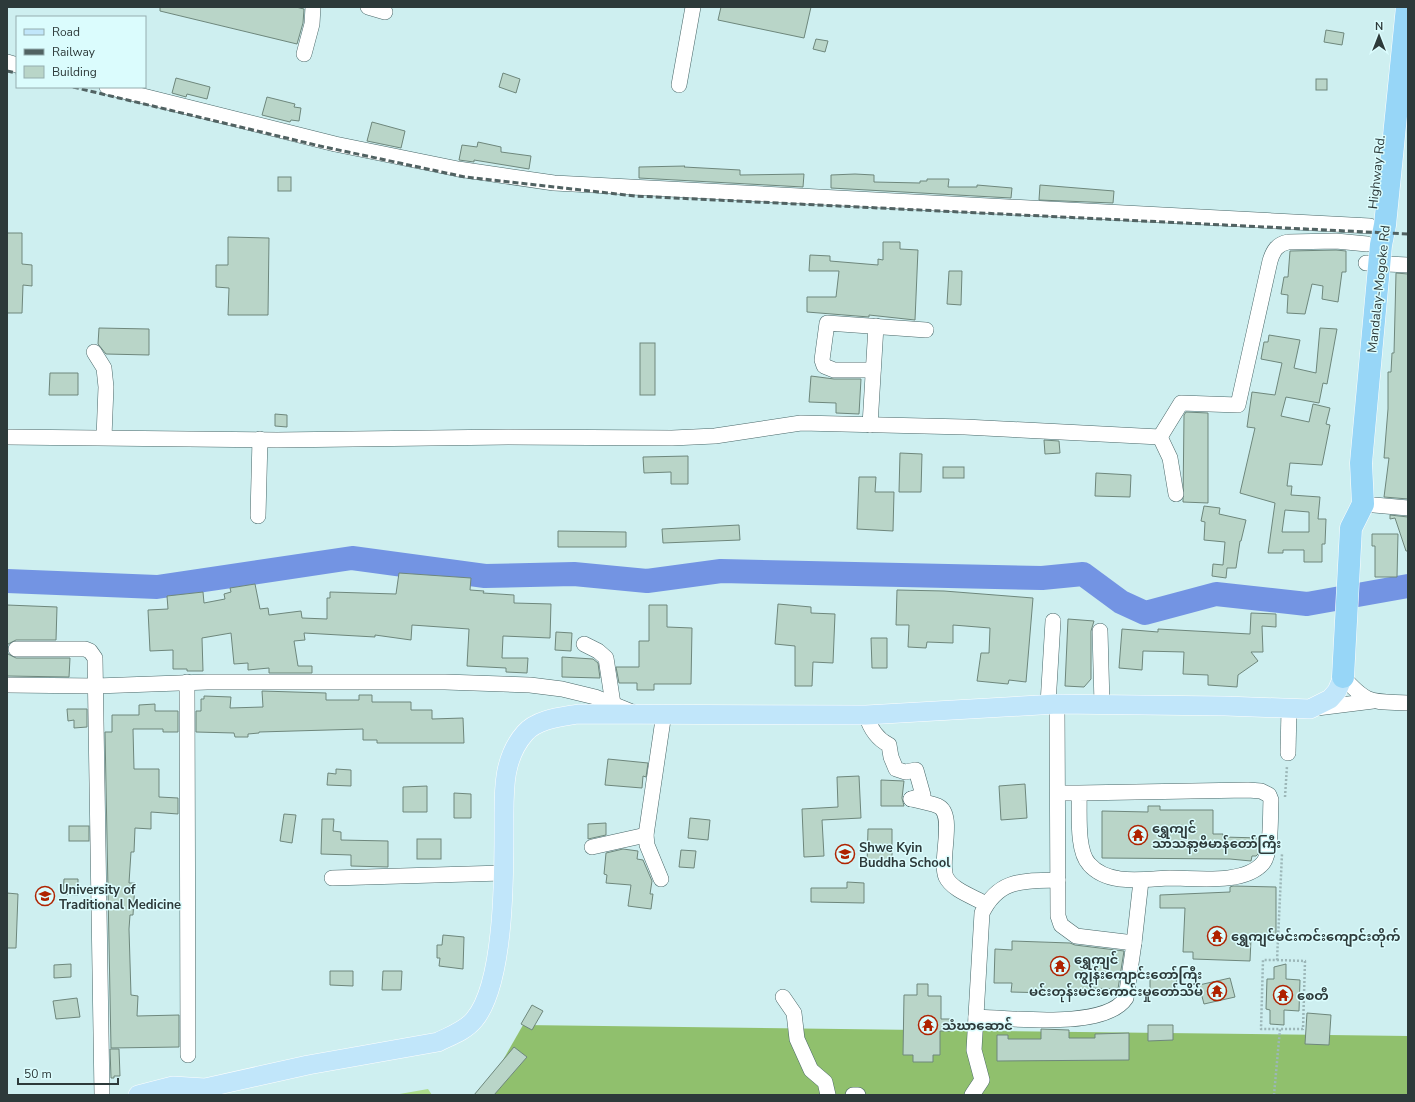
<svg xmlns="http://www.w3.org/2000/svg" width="1415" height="1102" viewBox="0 0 1415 1102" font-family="'Nunito Sans','Noto Sans Myanmar',sans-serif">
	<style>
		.green { fill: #afde8e }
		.forest { fill: #90c06d }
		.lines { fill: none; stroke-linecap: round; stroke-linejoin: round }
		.river { stroke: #7394e3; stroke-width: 24 }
		.building { fill: #b9d5c8; stroke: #6e877c; fill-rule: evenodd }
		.minor-casing { stroke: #496768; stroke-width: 16 }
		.major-casing { stroke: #fff; stroke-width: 20 }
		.highway-casing { stroke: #fff; stroke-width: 23 }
		.path { stroke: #9cb7b8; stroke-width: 2.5; stroke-dasharray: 2 2; stroke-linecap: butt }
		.minor { stroke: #fff; stroke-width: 15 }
		.major { stroke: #c1e6fa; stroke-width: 19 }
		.highway { stroke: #97d6f7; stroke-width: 22 }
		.rail { stroke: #516262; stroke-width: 3; stroke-dasharray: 6 3; stroke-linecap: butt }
		.labels { text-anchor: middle; stroke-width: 3; stroke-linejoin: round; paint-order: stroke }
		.street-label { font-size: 13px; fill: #2d3a3a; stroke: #dbfcfd }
		.poi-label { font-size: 13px; font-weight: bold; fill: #2d3a3a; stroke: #dbfcfd; text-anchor: start }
	</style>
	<rect width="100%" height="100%" fill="#ceeff0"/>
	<!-- green -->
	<polygon class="green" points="428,1089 432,1095 394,1095"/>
	<!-- forest -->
	<polygon class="forest" points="523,1025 1408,1036 1408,1095 483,1095"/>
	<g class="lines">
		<!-- river -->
		<polyline class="river" points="7,581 157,587 352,558 485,576 574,574 647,581 721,571 1042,578 1083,574 1121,602 1145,613 1216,594 1307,604 1408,586"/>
	</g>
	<!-- building -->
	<g class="building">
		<polygon points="160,7 296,7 304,9 303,23 297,44 160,11"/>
		<polygon points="721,7 811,7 804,38 718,20"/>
		<polygon points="1326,30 1344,33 1342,45 1324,42"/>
		<polygon points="816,39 828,41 825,52 813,49"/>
		<polygon points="503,73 520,79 516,93 499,87"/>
		<polygon points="176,78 210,87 207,99 187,94 186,97 172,93"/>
		<rect x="1316" y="79" width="11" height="11"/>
		<polygon points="267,97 295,104 294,107 301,108 299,121 291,120 290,122 262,115"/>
		<polygon points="372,122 405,131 401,148 367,141"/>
		<polygon points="478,142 501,147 501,152 531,156 529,169 474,160 474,162 459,160 462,145 477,147"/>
		<polygon points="685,166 684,167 740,170 740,175 804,174 803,187 639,178 639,167"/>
		<polygon points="855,174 874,175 874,182 920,183 920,181 927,181 927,179 949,179 948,187 977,187 977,185 1012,188 1011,198 831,188 831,175"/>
		<rect x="278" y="177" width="13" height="14"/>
		<polygon points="1040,185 1114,191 1113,203 1039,200"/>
		<polygon points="7,233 22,233 22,264 32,265 32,286 23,285 22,313 7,313"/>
		<polygon points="228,237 269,238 268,315 228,315 229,288 216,287 216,265 228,265"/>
		<polygon points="883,242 900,242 900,249 918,250 915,320 869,315 869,317 807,312 807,297 836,297 839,271 809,271 810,255 830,256 830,261 878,265 878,259 883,260"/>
		<polygon points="1336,250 1346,251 1346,272 1342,272 1338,302 1322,299 1323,286 1312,284 1305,314 1287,313 1288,295 1281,294 1284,277 1288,277 1290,251"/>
		<polygon points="949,271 962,271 961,305 947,304"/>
		<polygon points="1396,273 1408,274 1408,499 1384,497 1389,458 1384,458 1388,409 1388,372 1391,372 1392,353 1394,353"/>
		<polygon points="99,328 149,329 149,355 106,354 98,344"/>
		<path d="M1320,328L1337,329L1327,384L1323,383L1319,403L1286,397L1281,416L1309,422L1313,404L1330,408L1326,424L1330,425L1322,465L1290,463L1287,486H1292L1291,495L1320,497L1318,519H1326L1325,544H1322V562H1304V550H1283V553H1268L1275,503L1240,493L1255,428L1247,427L1252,392L1275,395L1282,363L1261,359L1264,342H1268L1269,335L1300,340L1294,368L1316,373ZM1285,510L1309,512V532H1282Z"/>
		<rect x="640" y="343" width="15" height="52"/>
		<polygon points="50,373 78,373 78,395 49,395"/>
		<polygon points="811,376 834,379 861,379 859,414 836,413 836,403 809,402"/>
		<polygon points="1186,412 1208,413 1208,503 1183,502 1184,415"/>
		<polygon points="275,414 287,415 287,427 275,426"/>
		<polygon points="1044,440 1059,441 1060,453 1045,454"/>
		<polygon points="900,453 922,454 921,492 899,492"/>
		<polygon points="688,456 688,484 671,484 671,472 644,473 643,457"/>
		<rect x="943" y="467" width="21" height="11"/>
		<polygon points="1096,473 1131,475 1130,497 1095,496"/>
		<polygon points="859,477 876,477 875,492 894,492 893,531 857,529"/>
		<polygon points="1204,506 1220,508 1219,514 1246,520 1241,541 1240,541 1236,568 1227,568 1226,578 1212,576 1213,564 1223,565 1225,542 1204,540 1205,522 1201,521"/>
		<polygon points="1390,515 1408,517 1408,551 1406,551 1395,518 1390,519"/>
		<polygon points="739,525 740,540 663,543 662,529"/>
		<polygon points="558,531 626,532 626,547 558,547"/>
		<polygon points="1372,534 1398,534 1397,577 1375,577 1375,546 1372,546"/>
		<polygon points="399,573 471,578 470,590 484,591 483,593 514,595 514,603 551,604 550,638 503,636 502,658 528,658 527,673 506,672 506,668 467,666 469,629 412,625 411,640 375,635 375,637 304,633 305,640 294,641 298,666 312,666 312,673 269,673 269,668 248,670 248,663 234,664 231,633 202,638 203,671 187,671 187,669 173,669 173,650 150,651 148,610 168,609 167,596 203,592 204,603 225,599 224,594 231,592 230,588 255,584 260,609 268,608 269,615 301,611 302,618 327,619 327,598 330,598 330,592 396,594"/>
		<polygon points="897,590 944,591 1033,598 1026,682 1009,680 1008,684 977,681 981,653 989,653 990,628 953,625 953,643 927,642 926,648 908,647 909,625 896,625"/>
		<polygon points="778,604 811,607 811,613 835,614 833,663 813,662 812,686 795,686 795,646 775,644"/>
		<polygon points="7,605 57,607 56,640 16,640 8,644 7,649 8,654 16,658 70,658 69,677 7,676"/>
		<polygon points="649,605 667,605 667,627 692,628 691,684 654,684 654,690 637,690 637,683 619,683 616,667 639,667 639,641 649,641"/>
		<polygon points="1251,613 1276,614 1276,627 1262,626 1263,652 1251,652 1258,661 1238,675 1237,687 1208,685 1208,675 1183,674 1184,652 1143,651 1142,670 1119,668 1122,629 1158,632 1158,629 1250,634"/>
		<polygon points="1068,619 1094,621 1091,631 1091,679 1084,687 1065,686"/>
		<polygon points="556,632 572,633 571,651 555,650"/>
		<polygon points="871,638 887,638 887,668 872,668"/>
		<polygon points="562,657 593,659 598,663 600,678 562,677"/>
		<polygon points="262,691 326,693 326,700 359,700 359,695 372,695 372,702 411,702 411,710 432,710 432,719 463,718 464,743 377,743 377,740 363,740 363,729 259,732 259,733 248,734 248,737 235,737 234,733 196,732 196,711 201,711 201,699 204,699 204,696 231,697 230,708 263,707"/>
		<polygon points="155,704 155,711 178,711 178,732 163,732 163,729 133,729 134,769 159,769 159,797 178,798 178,814 151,812 151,829 135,828 134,852 131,852 129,883 135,883 133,915 130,915 129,929 131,995 138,996 137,1016 179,1015 179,1047 111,1048 105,732 112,732 112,715 139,715 139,705"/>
		<polygon points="67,709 87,709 87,727 74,728 74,720 68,721"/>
		<polygon points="608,759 648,763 646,777 643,776 642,788 605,785"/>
		<polygon points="336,769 351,770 351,786 327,785 328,773 336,774"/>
		<polygon points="859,776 861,818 822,820 824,856 804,857 802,809 838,807 837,777"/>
		<polygon points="881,780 904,781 902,798 904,806 881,806"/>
		<polygon points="1025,784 1027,818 1001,820 999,786"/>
		<polygon points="427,786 427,812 403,812 403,787"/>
		<polygon points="454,793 471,794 471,818 454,818"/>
		<polygon points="1148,806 1160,806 1160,810 1213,810 1213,834 1223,834 1223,837 1260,838 1258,854 1256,856 1252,856 1251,861 1230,859 1102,858 1102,811 1148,812"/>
		<polygon points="284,814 296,815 292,843 280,841"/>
		<polygon points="690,818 710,820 708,840 688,838"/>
		<polygon points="322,819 334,819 333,831 341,832 341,840 388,841 388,867 351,866 351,855 321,854"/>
		<polygon points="606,823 606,835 588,839 588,824"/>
		<rect x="69" y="826" width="20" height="15"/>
		<polygon points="868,829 892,829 892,865 867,865"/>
		<rect x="417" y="839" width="24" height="20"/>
		<polygon points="623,849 638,851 637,859 643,860 652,881 650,894 653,894 651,909 628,906 631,885 606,883 607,875 604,874 606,853"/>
		<polygon points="681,850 696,851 694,868 679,867"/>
		<polygon points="64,879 78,879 78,895 63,894"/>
		<polygon points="847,882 864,883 864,903 811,902 811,888 847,888"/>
		<polygon points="1233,886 1276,887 1276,937 1251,939 1250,961 1193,959 1193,952 1183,952 1185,908 1160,908 1160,895 1230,892 1230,887"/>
		<polygon points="7,893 18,894 16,948 7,948"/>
		<polygon points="443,935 464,937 463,969 439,966 440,958 437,958 437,945 442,945"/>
		<polygon points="1012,941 1070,943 1075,945 1124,951 1118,989 1089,988 1089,994 1011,992 1012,983 994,983 995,949 1012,950"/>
		<polygon points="71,964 71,977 54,978 54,965"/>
		<polygon points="1286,964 1286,979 1300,980 1299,1011 1284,1010 1284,1025 1270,1024 1270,1010 1266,1009 1267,979 1274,979 1274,967"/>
		<polygon points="330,971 353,971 353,986 330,985"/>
		<polygon points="383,971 402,971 401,990 382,990"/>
		<polygon points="1176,973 1177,994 1150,995 1150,974"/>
		<polygon points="1230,978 1235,997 1204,1004 1199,985"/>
		<polygon points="917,984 928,984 928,996 941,996 941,1019 952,1019 952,1031 940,1031 940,1055 933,1055 933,1062 913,1062 913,1055 903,1055 904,995 917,995"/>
		<polygon points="77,998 80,1017 56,1019 53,1001"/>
		<polygon points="532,1005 543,1011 532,1030 521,1024"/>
		<polygon points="1307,1013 1331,1015 1329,1045 1305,1044"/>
		<polygon points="1148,1025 1173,1025 1173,1040 1148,1041"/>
		<polygon points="1041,1029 1069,1030 1069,1038 1095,1038 1095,1034 1129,1033 1129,1060 997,1061 997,1035 1008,1035 1008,1039 1041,1039"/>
		<polygon points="514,1047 527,1057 494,1095 474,1095"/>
		<polygon points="110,1049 119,1049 120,1076 114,1076 114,1078 111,1078"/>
	</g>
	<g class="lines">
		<defs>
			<g id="minor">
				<polyline points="368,7 385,12"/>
				<polyline points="304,54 312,24 313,7"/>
				<polyline points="7,62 17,65"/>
				<polyline points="679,85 693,7"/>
				<polyline points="107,87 335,144 458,169 554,183 1370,226"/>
				<polyline points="1366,263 1408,265"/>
				<polyline points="94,352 104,368 106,387 104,437"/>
				<polyline points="873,370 834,370 824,366 822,360 827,323 926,330"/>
				<polyline points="870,425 876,326"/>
				<path d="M7,437L277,440L508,437L672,438L715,436L801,423L965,427L1160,437L1181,403L1238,405L1270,261C1273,251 1277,244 1288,242L1336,241L1367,244"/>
				<polyline points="1160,437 1170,458 1176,494"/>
				<polyline points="1363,504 1408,508"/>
				<polyline points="258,516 260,439"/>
				<polyline points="1100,631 1102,704"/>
				<polyline points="584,644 598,651 606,658 613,704"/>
				<polyline points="16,649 85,649 90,651 95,658 102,1095"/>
				<path d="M1343,677C1368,705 1371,701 1408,703"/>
				<polyline points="187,682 188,1055"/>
				<polyline points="7,685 96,686 207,682 445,682 530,685 562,689 595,697 632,712"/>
				<polyline points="1048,704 1053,621"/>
				<polyline points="1317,708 1373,701"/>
				<path d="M866,715C870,728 877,739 889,745L891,757L896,769L905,772L916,770L923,795L911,799"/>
				<polyline points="1288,753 1289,709"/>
				<path d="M1059,793H1079L1248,790L1261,791L1269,795L1271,800C1270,815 1272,852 1263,863C1244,885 1196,878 1170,878C1144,879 1108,886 1089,864C1076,850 1080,811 1079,793"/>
				<path d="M911,799C920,801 930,803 938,806C956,814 939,860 946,877C952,890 974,897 986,904"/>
				<polyline points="592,847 646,835"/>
				<polyline points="332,878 503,873"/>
				<polyline points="661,879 647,845 646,835 664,713"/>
				<polyline points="1134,943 1141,881"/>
				<polyline points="783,997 794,1013 797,1039 811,1070 825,1082 828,1095"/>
				<path d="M976,1017C1011,1018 1105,1030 1126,998L1134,943L1076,936L1061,925L1058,916L1057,704"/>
				<polyline points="853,1095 858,1095"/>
				<path d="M972,1095L982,1080L974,1050L982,913C999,878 1024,881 1058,880"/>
			</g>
			<path id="major" d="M138,1095L173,1086L205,1088L308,1065L438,1042C450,1036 465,1031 474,1020C505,984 504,873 504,825C504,793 502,759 525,733C537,719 561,717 578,714L866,715L1057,704L1225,706L1310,709L1330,699L1337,691L1343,677"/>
			<polyline id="highway" points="1343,677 1351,528 1363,504 1361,463 1381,245 1385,225 1407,7"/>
		</defs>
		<!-- minor casing -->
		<use href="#minor" class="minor-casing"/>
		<!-- major casing -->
		<use href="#major" class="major-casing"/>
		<!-- highway casing -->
		<use href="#highway" class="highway-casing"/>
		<!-- path -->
		<g class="path">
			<polyline points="1285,797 1287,766"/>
			<polyline points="1277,960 1305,961 1303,1029 1280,1029"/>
			<polyline points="1274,1095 1280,1029 1261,1029 1263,960 1277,960 1282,854"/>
		</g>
		<!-- minor -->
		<use href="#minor" class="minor"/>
		<!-- major -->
		<use href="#major" class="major"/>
		<!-- highway -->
		<use href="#highway" class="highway"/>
		<!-- rail -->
		<g class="rail">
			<polyline points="7,71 17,73"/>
			<polyline points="73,87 320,146 465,177 635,196 1408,234"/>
		</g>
	</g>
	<!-- icons -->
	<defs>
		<symbol id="temple-ring" viewBox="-11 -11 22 22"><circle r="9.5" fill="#dbfcfd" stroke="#af2300" stroke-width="1.5"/><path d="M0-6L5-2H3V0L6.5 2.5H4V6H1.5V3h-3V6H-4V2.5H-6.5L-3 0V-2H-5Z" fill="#af2300"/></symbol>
		<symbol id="school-ring" viewBox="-11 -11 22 22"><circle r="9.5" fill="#dbfcfd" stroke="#af2300" stroke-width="1.5"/><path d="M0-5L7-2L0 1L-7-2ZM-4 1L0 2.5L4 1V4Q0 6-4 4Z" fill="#af2300"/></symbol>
		<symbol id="university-ring" viewBox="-11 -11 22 22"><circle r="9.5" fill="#dbfcfd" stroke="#af2300" stroke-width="1.5"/><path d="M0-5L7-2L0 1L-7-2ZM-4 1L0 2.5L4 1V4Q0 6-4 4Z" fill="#af2300"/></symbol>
	</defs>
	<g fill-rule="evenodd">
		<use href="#temple-ring" x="1127" y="824" width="22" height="22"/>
		<use href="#school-ring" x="834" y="843" width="22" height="22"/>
		<use href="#university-ring" x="34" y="885" width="22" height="22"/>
		<use href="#temple-ring" x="1206" y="925" width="22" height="22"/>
		<use href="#temple-ring" x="1049" y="955" width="22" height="22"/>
		<use href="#temple-ring" x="1206" y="980" width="22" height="22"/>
		<use href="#temple-ring" x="1272" y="984" width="22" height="22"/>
		<use href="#temple-ring" x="917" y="1014" width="22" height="22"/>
	</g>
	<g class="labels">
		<!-- street labels -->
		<g class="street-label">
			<text transform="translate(1376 172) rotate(-84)" y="5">Highway Rd.</text>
			<text transform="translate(1378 289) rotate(-84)" y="5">Mandalay-Mogoke Rd</text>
		</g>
		<!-- poi labels -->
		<g class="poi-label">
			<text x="1152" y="833">ရွှေကျင်<tspan x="1152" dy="15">သာသနာ့ဗိမာန်တော်ကြီး</tspan></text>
			<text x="859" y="852">Shwe Kyin<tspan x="859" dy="15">Buddha School</tspan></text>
			<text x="59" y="894">University of<tspan x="59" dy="15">Traditional Medicine</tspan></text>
			<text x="1231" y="941">ရွှေကျင်မင်းကင်းကျောင်းတိုက်</text>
			<text x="1074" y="964">ရွှေကျင်<tspan x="1074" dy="15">ကျွန်းကျောင်းတော်ကြီး</tspan></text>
			<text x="1203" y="996" text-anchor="end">မင်းတုန်းမင်းကောင်းမှုတော်သိမ်</text>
			<text x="1297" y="1000">စေတီ</text>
			<text x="942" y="1030">သံဃာဆောင်</text>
		</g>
	</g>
	<!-- border -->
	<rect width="1415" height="1102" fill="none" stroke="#2d3a3a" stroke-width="16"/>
	<!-- legend -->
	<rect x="16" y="16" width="130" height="72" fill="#dbfcfd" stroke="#95aeaf"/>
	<rect x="24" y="29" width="20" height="6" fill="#c1e6fa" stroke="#95aeaf"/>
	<text x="52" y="36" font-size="12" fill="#2d3a3a">Road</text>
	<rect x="24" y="49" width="20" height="6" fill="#516262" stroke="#95aeaf"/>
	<text x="52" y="56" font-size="12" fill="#2d3a3a">Railway</text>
	<rect x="24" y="66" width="20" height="12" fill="#b9d5c8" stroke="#95aeaf"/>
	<text x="52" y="76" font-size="12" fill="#2d3a3a">Building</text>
	<!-- north arrow -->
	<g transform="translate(1379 36)" stroke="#dbfcfd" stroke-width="3" paint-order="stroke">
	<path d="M0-3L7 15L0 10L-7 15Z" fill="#2d3a3a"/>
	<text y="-6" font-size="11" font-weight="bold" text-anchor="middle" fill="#2d3a3a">N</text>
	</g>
	<!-- scale -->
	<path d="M18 1078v6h100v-6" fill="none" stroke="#2d3a3a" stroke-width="2"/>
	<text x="24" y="1078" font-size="12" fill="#2d3a3a" stroke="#dbfcfd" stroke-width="3" paint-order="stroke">50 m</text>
</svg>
